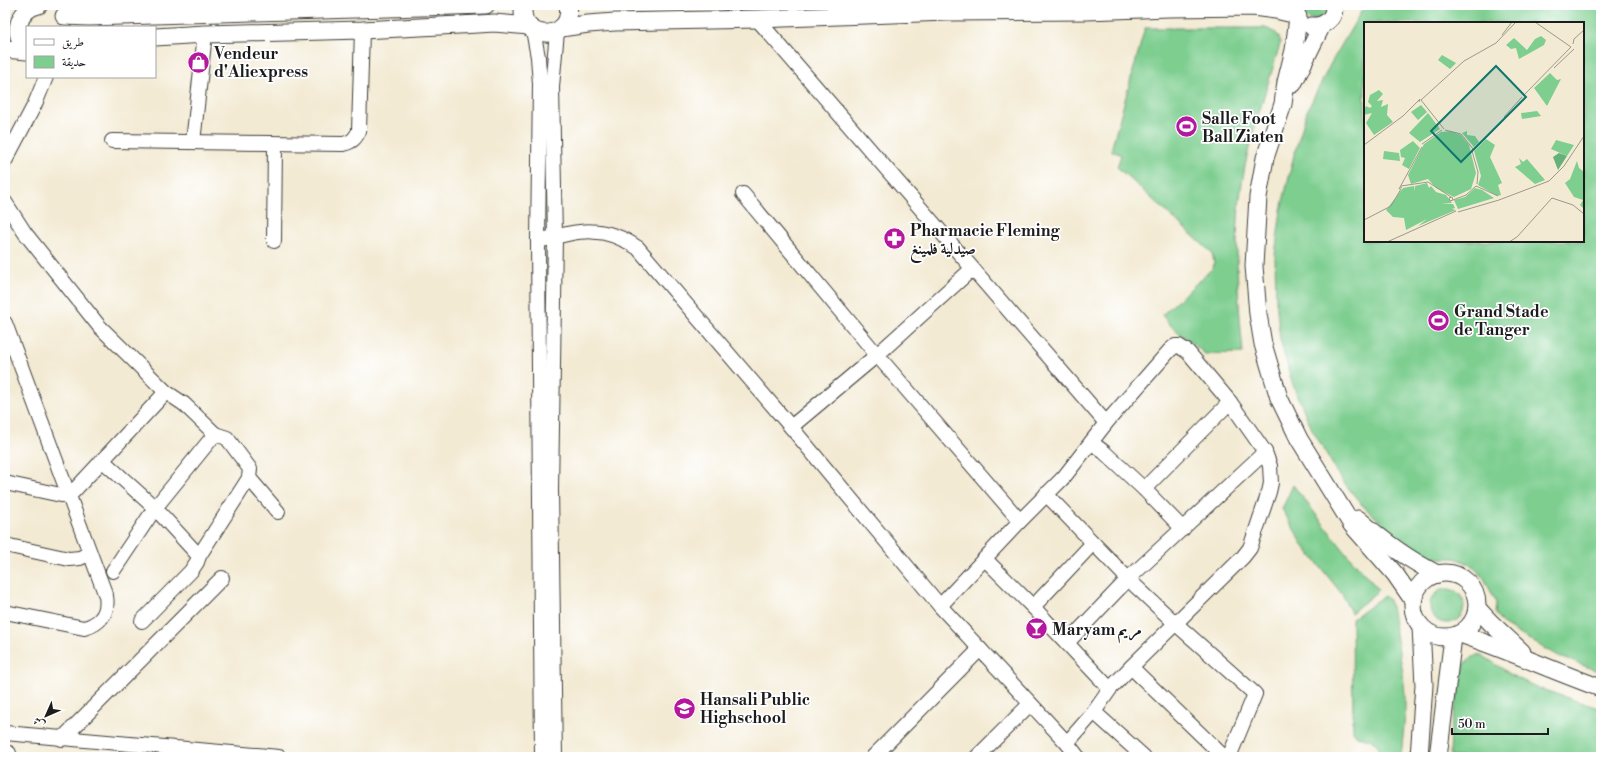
<svg xmlns="http://www.w3.org/2000/svg" width="1606" height="762" viewBox="0 0 1606 762" font-family="'Libre Bodoni',Amiri,serif">
	<style>
		.green { fill: #7dce8f; stroke: #4c7556; fill-rule: evenodd }
		.lines { fill: none; stroke-linecap: round; stroke-linejoin: round }
		.minor-casing { stroke: #3c3b37; stroke-width: 16 }
		.tertiary-casing { stroke: #3c3b37; stroke-width: 19 }
		.minor { stroke: #fff; stroke-width: 14 }
		.tertiary { stroke: #fff; stroke-width: 17 }
		.labels { text-anchor: middle; stroke-width: 3.5; stroke-linejoin: round; paint-order: stroke }
		.poi-label { font-size: 16px; font-weight: bold; fill: #1c1c1c; stroke: #fff; text-anchor: start }
		.inset-road { fill: none; stroke: #9d988a; stroke-width: 1 }
		.view { fill: #0f766e; fill-opacity: 0.15; stroke: #0f766e; stroke-width: 2 }
		.inset-edge { fill: none; stroke: #1c1c1c; stroke-width: 2 }
	</style>
	<rect width="100%" height="100%" fill="#fff"/>
	<filter id="ink" filterUnits="userSpaceOnUse"><feTurbulence type="fractalNoise" baseFrequency=".025" numOctaves="2"/><feDisplacementMap in="SourceGraphic" scale="8" xChannelSelector="R" yChannelSelector="G"/><feConvolveMatrix kernelMatrix="1 2 1 2 8 2 1 2 1" color-interpolation-filters="sRGB"/></filter>
	<filter id="wash" filterUnits="userSpaceOnUse"><feTurbulence type="fractalNoise" baseFrequency=".012" numOctaves="4" result="noise"/><feDisplacementMap in="SourceGraphic" scale="16" xChannelSelector="R" yChannelSelector="G"/><feGaussianBlur stdDeviation="0.9" result="paint"/><feColorMatrix in="noise" values="0 0 0 0 0 0 0 0 0 0 0 0 0 0 0 0 0 1.4 0 .05"/><feComposite in="paint" operator="in"/></filter>
	<g filter="url(#wash)">
		<rect width="100%" height="100%" fill="#f3ead3"/>
		<!-- green -->
		<g class="green">
			<path d="M1300,5H1329L1326,16L1310,20C1304,17 1300,12 1300,5Z"/>
			<path d="M1365,5H1601V672L1563,658L1549,651L1504,625L1495,614L1496,602L1484,578L1470,564L1454,558H1437L1427,556L1417,550L1392,532L1362,505L1341,479L1312,429L1292,383L1280,339L1276,301L1275,255L1281,210L1294,155L1307,111L1331,63ZM1365,23H1583V241H1365Z"/>
			<path d="M1145,28H1265C1275,31 1280,34 1280,44C1267,90 1249,136 1242,183C1233,240 1238,296 1243,353L1205,354L1171,326L1162,315L1213,268L1214,262L1212,253L1117,167L1121,155L1111,150Z"/>
			<polygon points="1293,485 1346,553 1379,590 1351,613 1342,594 1305,548 1282,509"/>
			<circle cx="1447" cy="606" r="17"/>
			<path d="M1384,596L1389,600L1391,607L1403,673L1405,695V716L1401,757H1379C1380,739 1370,739 1357,736L1353,731L1352,619Z"/>
			<polygon points="1477,655 1482,655 1513,676 1538,688 1601,709 1601,757 1450,757 1451,728 1464,666 1468,660"/>
		</g>
	</g>
	<g filter="url(#ink)">
		<g class="lines">
			<defs>
				<g id="minor">
					<polyline points="757,19 1106,423"/>
					<polyline points="533,30 538,57 540,84 538,241 542,757"/>
					<path d="M112,141L343,144C352,142 355,139 359,131L362,30"/>
					<polyline points="193,142 205,34"/>
					<polyline points="5,161 35,104 46,77"/>
					<polyline points="743,194 877,355 1020,521"/>
					<polyline points="5,202 25,233 99,326 166,392 184,404 215,434 155,508 113,571"/>
					<polyline points="274,241 275,144"/>
					<path d="M538,241C577,231 603,223 638,248L791,427L940,606L1067,743L1078,757"/>
					<path d="M5,323L106,596C109,613 100,624 84,628L5,612"/>
					<polyline points="791,427 877,355 972,269"/>
					<polyline points="215,434 227,438 250,469 249,478 278,512"/>
					<polyline points="1092,443 1104,452 1144,489 1183,529"/>
					<polyline points="102,460 155,508 199,556 197,562 191,571 142,621"/>
					<polyline points="5,483 61,495 71,494 166,392"/>
					<polyline points="1144,489 1230,402"/>
					<polyline points="1046,494 1128,579 1175,623 1255,694 1229,757"/>
					<polyline points="5,545 69,559 80,558 90,553"/>
					<polyline points="199,556 249,478"/>
					<polyline points="985,559 1033,607 1110,689"/>
					<polyline points="940,606 1020,521 1064,477 1106,423 1170,350 1175,346 1179,346 1188,352 1230,402 1265,452 1270,466 1271,483 1269,492 1250,548 1243,557 1131,667 1110,689 1094,712 1067,743"/>
					<polyline points="1033,607 1093,543"/>
					<polyline points="1067,643 1128,579 1265,452"/>
					<polyline points="1131,667 1224,757"/>
					<polyline points="1094,712 1144,757"/>
					<polyline points="5,733 279,757"/>
					<polyline points="62,739 222,578"/>
					<polyline points="8,757 9,753"/>
					<polyline points="555,757 551,490 555,237 552,87 557,31"/>
					<polyline points="873,757 980,649"/>
					<polyline points="977,757 1030,704"/>
				</g>
				<g id="tertiary">
					<path d="M524,5C515,41 575,44 568,5"/>
					<polyline points="64,16 89,17 486,5"/>
					<polyline points="1298,17 1294,50 1286,82 1283,104 1265,158 1258,197 1254,266 1258,314 1263,344 1279,398 1299,439 1352,525 1395,574 1413,600"/>
					<path d="M1311,26C1324,27 1335,19 1334,5"/>
					<polyline points="561,28 588,24 615,22 757,19 947,12 1086,11 1169,8 1253,7 1276,10 1297,15"/>
					<polyline points="155,37 205,34 362,30 478,24 494,23 529,26"/>
					<polyline points="5,49 27,51"/>
					<path d="M27,49C11,35 18,9 39,5"/>
					<polyline points="1293,84 1322,25"/>
					<path d="M1358,519C1383,541 1407,559 1437,574"/>
					<circle cx="1445" cy="605" r="32"/>
					<polyline points="1477,608 1491,623 1522,652"/>
					<path d="M1460,634C1508,650 1553,671 1601,688"/>
					<polyline points="1419,757 1424,685 1421,627"/>
					<polyline points="1438,757 1453,637"/>
				</g>
			</defs>
			<!-- minor casing -->
			<use href="#minor" class="minor-casing"/>
			<!-- tertiary casing -->
			<use href="#tertiary" class="tertiary-casing"/>
			<!-- minor -->
			<use href="#minor" class="minor"/>
			<!-- tertiary -->
			<use href="#tertiary" class="tertiary"/>
		</g>
	</g>
	<!-- icons -->
	<defs>
		<symbol id="shop-disc" viewBox="-11 -11 22 22"><circle r="9.5" fill="#b5179e" stroke="#fff"/><path d="M-5-2.5h2.3a2.7 3.5 0 0 1 5.4 0H5L5.5 6h-11ZM-1.5-2.5h3a1.5 2.3 0 0 0-3 0Z" fill="#fff"/></symbol>
		<symbol id="stadium-disc" viewBox="-11 -11 22 22"><circle r="9.5" fill="#b5179e" stroke="#fff"/><path d="M0-5a6.5 5 0 1 0 0 10a6.5 5 0 1 0 0-10ZM-3.5-1.8h7v3.6h-7Z" fill="#fff"/></symbol>
		<symbol id="pharmacy-disc" viewBox="-11 -11 22 22"><circle r="9.5" fill="#b5179e" stroke="#fff"/><path d="M-2-6h4v4h4v4h-4v4h-4v-4h-4v-4h4Z" fill="#fff"/></symbol>
		<symbol id="bar-disc" viewBox="-11 -11 22 22"><circle r="9.5" fill="#b5179e" stroke="#fff"/><path d="M-6-5H6L.8 .8V4.5H3.5V6h-7V4.5H-.8V.8Z" fill="#fff"/></symbol>
		<symbol id="school-disc" viewBox="-11 -11 22 22"><circle r="9.5" fill="#b5179e" stroke="#fff"/><path d="M0-5L7-2L0 1L-7-2ZM-4 1L0 2.5L4 1V4Q0 6-4 4Z" fill="#fff"/></symbol>
	</defs>
	<g fill-rule="evenodd">
		<use href="#shop-disc" x="186" y="50" width="25" height="25"/>
		<use href="#stadium-disc" x="1174" y="114" width="25" height="25"/>
		<use href="#pharmacy-disc" x="882" y="226" width="25" height="25"/>
		<use href="#stadium-disc" x="1426" y="308" width="25" height="25"/>
		<use href="#bar-disc" x="1024" y="616" width="25" height="25"/>
		<use href="#school-disc" x="672" y="696" width="25" height="25"/>
	</g>
	<g class="labels">
		<!-- poi labels -->
		<g class="poi-label">
			<text x="214" y="59">Vendeur<tspan x="214" dy="18">d'Aliexpress</tspan></text>
			<text x="1202" y="124">Salle Foot<tspan x="1202" dy="18">Ball Ziaten</tspan></text>
			<text x="910" y="236">Pharmacie Fleming<tspan x="910" dy="18">صيدلية فلمينغ</tspan></text>
			<text x="1454" y="317">Grand Stade<tspan x="1454" dy="18">de Tanger</tspan></text>
			<text x="1052" y="635">Maryam مريم</text>
			<text x="700" y="705">Hansali Public<tspan x="700" dy="18">Highschool</tspan></text>
		</g>
	</g>
	<!-- overview -->
	<g transform="translate(1364 22)">
		<rect width="220" height="220" fill="#f3ead3"/>
		<path d="M177,14L182,18L180,23L155,37L152,26L147,27L142,23L150,16L163,28L171,17ZM78,33L92,41L86,47L74,38ZM186,51L193,58L197,57L183,84L170,66ZM15,68L19,72L13,79L19,78L17,85L24,82L23,93L29,100L10,113L2,101L8,91L0,93V88L2,84L6,86L8,84L4,80L6,73ZM57,83L63,90L54,98L47,90ZM173,89L177,94L158,97L157,91ZM64,91L76,107L56,120L45,111ZM87,109L97,113L105,123L112,151L107,167L90,175L72,166L64,157L47,162L44,153L60,122L77,110ZM103,109V113L111,114L115,120L110,125L98,111ZM122,117L131,123L126,135L138,161L134,163L137,173L133,174L114,163L117,154L110,129ZM192,118L210,123L203,134L187,127ZM49,119L56,126L45,147L38,143L41,136L37,135L36,128ZM20,129L35,131L36,139L19,137ZM155,136L159,140L163,137L181,158L171,162L151,145L157,142ZM213,139L215,146L220,150V187L216,183L219,178L210,175L201,161L206,157ZM63,161L65,166L67,164L72,170L82,173L88,181L77,182H89L91,186L88,187L92,188L54,204L63,197L42,208L40,196L29,195L22,188L39,166L50,164L51,169V164ZM111,166L118,168L130,176L94,187L90,178L101,175Z" fill="#7dce8f"/>
		<path d="M195,131L203,134L194,148L189,135Z" fill="#66b17a"/>
		<path class="inset-road" d="M171,0L207,25M138,13L148,0M209,22L210,17L220,8M190,46L210,27M159,74L207,25M57,78L80,107M57,78L100,39L132,21L152,0M140,95L158,75M81,108L97,112L109,127M58,122L78,108M0,123L39,94L56,77L55,80M110,128L140,98M108,129L114,150L113,162M37,164L64,160L87,175M112,164L134,174M38,165L35,167L58,125M88,175L89,178L86,179L85,176ZM89,178L102,173L112,164M94,190L135,178L185,159L200,144L220,114M0,198L27,184L37,167M23,220L92,189M145,220L153,215L188,176L209,183L220,192"/>
		<path class="view" d="M132,44L162,75L97,140L67,109Z"/>
		<rect width="220" height="220" class="inset-edge"/>
	</g>
	<!-- margin -->
	<rect width="1606" height="762" fill="none" stroke="#fff" stroke-width="20"/>
	<!-- legend -->
	<rect x="26" y="26" width="130" height="52" fill="#ffffff" stroke="#a4a4a4"/>
	<rect x="34" y="39" width="20" height="6" fill="#ffffff" stroke="#a4a4a4"/>
	<text x="62" y="46" font-size="12" fill="#1c1c1c">طريق</text>
	<rect x="34" y="56" width="20" height="12" fill="#7dce8f" stroke="#a4a4a4"/>
	<text x="62" y="66" font-size="12" fill="#1c1c1c">حديقة</text>
	<!-- north arrow -->
	<g transform="translate(46 716) rotate(225)" stroke="#ffffff" stroke-width="3" paint-order="stroke">
	<path d="M0-3L7 15L0 10L-7 15Z" fill="#1c1c1c"/>
	<text y="-6" font-size="11" font-weight="bold" text-anchor="middle" fill="#1c1c1c">ش</text>
	</g>
	<!-- scale -->
	<path d="M1452 728v6h96v-6" fill="none" stroke="#1c1c1c" stroke-width="2"/>
	<text x="1458" y="728" font-size="12" fill="#1c1c1c" stroke="#ffffff" stroke-width="3" paint-order="stroke">50 m</text>
</svg>
